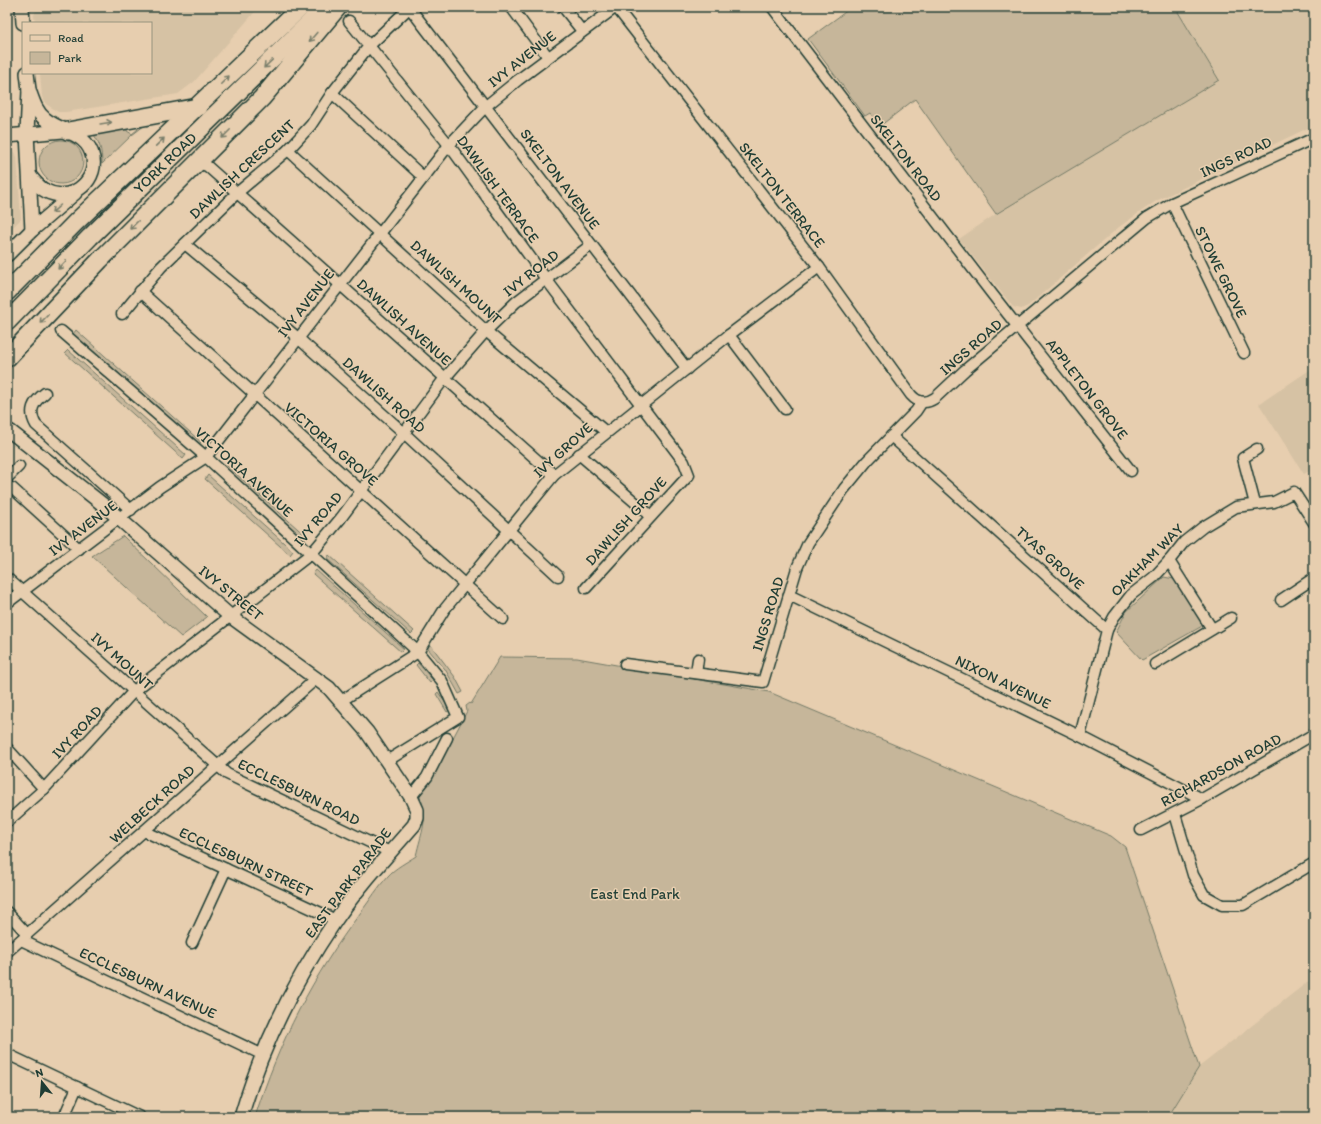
<svg xmlns="http://www.w3.org/2000/svg" width="1321" height="1124" viewBox="0 0 1321 1124" font-family="Itim,sans-serif">
	<style>
		.built { fill: #d6c2a4 }
		.green { fill: #c6b69a; stroke: #727a67 }
		.lines { fill: none; stroke-linecap: round; stroke-linejoin: round }
		.minor-casing { stroke: #1f3d34; stroke-width: 13 }
		.tertiary-casing { stroke: #1f3d34; stroke-width: 16 }
		.trunk-casing { stroke: #1f3d34; stroke-width: 20 }
		.minor { stroke: #e7ceaf; stroke-width: 10 }
		.tertiary { stroke: #e7ceaf; stroke-width: 13 }
		.trunk { stroke: #e7ceaf; stroke-width: 17 }
		.oneway { stroke: #797e6b }
		.labels { text-anchor: middle; stroke-width: 3; stroke-linejoin: round; paint-order: stroke }
		.street-label { font-size: 15px; fill: #1f3d34; stroke: #e7ceaf }
		.park-label { font-size: 15px; fill: #274339; stroke: #e7ceaf }
	</style>
	<rect width="100%" height="100%" fill="#e7ceaf"/>
	<filter id="ink" filterUnits="userSpaceOnUse"><feTurbulence type="fractalNoise" baseFrequency=".025" numOctaves="2"/><feDisplacementMap in="SourceGraphic" scale="8" xChannelSelector="R" yChannelSelector="G"/><feConvolveMatrix kernelMatrix="1 2 1 2 8 2 1 2 1" color-interpolation-filters="sRGB"/></filter>
	<g filter="url(#ink)">
		<!-- built -->
		<g class="built">
			<polygon points="38,7 259,7 194,82 178,94 66,112 58,112 46,104 42,97 40,73 151,73 151,23 35,23 34,15"/>
			<polygon points="1175,7 1314,7 1314,125 1156,201 1119,227 1028,306 1021,309 1013,307 959,239 996,214 1219,80"/>
			<polygon points="7,42 13,104 7,116"/>
			<polygon points="7,148 15,152 17,157 21,219 7,233"/>
			<polygon points="1314,367 1314,468 1304,474 1259,404"/>
			<polygon points="1314,977 1314,1117 1168,1117 1199,1067"/>
		</g>
		<!-- green -->
		<g class="green">
			<polygon points="852,7 1175,7 1219,80 996,214 915,99 880,126 870,113 865,116 808,39"/>
			<path d="M136,122H149L132,135L102,164C102,151 100,141 90,130L127,124V131L132,134L138,129Z"/>
			<circle cx="61" cy="162" r="22"/>
			<polygon points="76,330 201,442 198,446 73,334"/>
			<polygon points="68,350 186,455 183,459 65,353"/>
			<polygon points="225,464 307,537 304,540 222,468"/>
			<polygon points="208,475 293,551 290,555 205,479"/>
			<polygon points="123,536 207,617 181,637 92,556"/>
			<polygon points="329,555 414,631 411,634 327,559"/>
			<polygon points="316,570 404,649 401,652 313,574"/>
			<polygon points="1164,577 1174,579 1204,625 1142,660 1116,632 1126,612"/>
			<polygon points="430,644 455,677 463,692 459,694 445,669 428,649 428,646"/>
			<path d="M500,657L577,658L769,692L1111,836L1125,847L1199,1067L1168,1117H255C279,1041 313,976 361,912C370,900 378,887 388,876C395,868 407,862 416,856C421,833 430,817 419,795L423,788L431,780L467,711L466,706L470,703L471,704Z"/>
			<polygon points="418,663 433,680 430,683 416,665"/>
			<polygon points="438,692 450,710 447,712 436,694"/>
		</g>
		<g class="lines">
			<defs>
				<g id="minor">
					<polyline points="409,7 687,369"/>
					<polyline points="511,7 548,57"/>
					<polyline points="563,7 582,31"/>
					<path d="M616,7L819,267L911,395C918,403 926,404 935,398L965,370L1147,218L1172,203L1314,138"/>
					<polyline points="772,7 992,294 1131,471"/>
					<polyline points="349,21 449,145 546,279 684,462 689,475 586,588"/>
					<polyline points="332,93 423,177"/>
					<polyline points="288,150 486,331 606,432"/>
					<polyline points="197,163 207,166 554,475"/>
					<polyline points="1172,203 1244,353"/>
					<polyline points="185,244 298,338 404,433 558,576"/>
					<polyline points="140,291 503,619"/>
					<polyline points="122,314 161,267 237,193 288,150 311,125 332,93 369,46 410,7"/>
					<polyline points="61,331 206,457 418,652 442,681 458,717 387,761"/>
					<polyline points="729,335 785,409"/>
					<path d="M45,393C33,402 28,411 36,425L131,510"/>
					<polyline points="891,436 1107,630 1080,736"/>
					<polyline points="579,454 651,516"/>
					<polyline points="7,478 19,466"/>
					<polyline points="12,488 79,549"/>
					<polyline points="1255,504 1243,458 1257,449"/>
					<polyline points="1169,561 1212,629"/>
					<polyline points="7,578 227,774 390,852"/>
					<polyline points="789,595 1080,736 1202,799"/>
					<polyline points="1281,600 1314,578"/>
					<polyline points="7,603 160,487 206,457 449,145 486,106 518,80 616,7"/>
					<polyline points="1107,630 1114,617 1131,595 1154,577 1169,561 1184,542 1203,527 1236,507 1274,502 1294,492 1314,523"/>
					<polyline points="625,664 763,682 797,568 808,543 844,489 867,461 916,411 922,402"/>
					<polyline points="1155,664 1231,618"/>
					<polyline points="696,673 698,659"/>
					<polyline points="341,701 418,652 444,610 554,475 729,335 819,267"/>
					<polyline points="7,748 44,789"/>
					<polyline points="411,797 427,777 447,738"/>
					<polyline points="1175,814 1193,875 1204,895 1222,905 1243,905 1314,863"/>
					<polyline points="7,822 44,789 134,691 312,553 341,518 444,379 486,331 516,302 591,245"/>
					<polyline points="1141,830 1202,799 1314,734"/>
					<polyline points="144,831 336,920"/>
					<polyline points="7,912 27,934"/>
					<polyline points="21,940 261,1054"/>
					<polyline points="192,943 226,869"/>
					<polyline points="7,952 317,678"/>
					<polyline points="7,1054 140,1117"/>
					<polyline points="64,1117 77,1087"/>
				</g>
				<g id="tertiary">
					<polyline points="22,7 23,23"/>
					<polyline points="27,73 29,90 27,133 32,230"/>
					<path d="M29,90C33,101 36,112 45,119C62,133 88,132 93,158C97,184 68,203 46,191C39,188 35,182 30,176"/>
					<polyline points="7,136 63,131"/>
					<polyline points="7,255 32,230 75,193"/>
					<path d="M7,430L11,432L106,507L230,616L329,688L367,732L411,797L417,810V818L414,825C387,856 358,887 335,921C293,983 262,1045 241,1117"/>
				</g>
				<g id="trunk">
					<polyline points="68,131 198,107"/>
					<polyline points="7,292 76,222 301,7"/>
					<polyline points="7,322 90,237 325,7"/>
					<polyline points="7,358 100,260 262,98 338,7"/>
				</g>
			</defs>
			<!-- minor casing -->
			<use href="#minor" class="minor-casing"/>
			<!-- tertiary casing -->
			<use href="#tertiary" class="tertiary-casing"/>
			<!-- trunk casing -->
			<use href="#trunk" class="trunk-casing"/>
			<!-- minor -->
			<use href="#minor" class="minor"/>
			<!-- tertiary -->
			<use href="#tertiary" class="tertiary"/>
			<!-- trunk -->
			<use href="#trunk" class="trunk"/>
		</g>
		<!-- one-way arrows -->
		<defs><path id="oneway-shaft" d="M-6 0H5M1.5-3L5.5 0L1.5 3" fill="none" stroke-width="1.6" stroke-linecap="round" stroke-linejoin="round"/></defs>
		<g class="oneway">
			<use href="#oneway-shaft" transform="translate(313 37) rotate(130)"/>
			<use href="#oneway-shaft" transform="translate(268 64) rotate(136)"/>
			<use href="#oneway-shaft" transform="translate(225 80) rotate(-45)"/>
			<use href="#oneway-shaft" transform="translate(106 123) rotate(-9)"/>
			<use href="#oneway-shaft" transform="translate(226 134) rotate(135)"/>
			<use href="#oneway-shaft" transform="translate(160 142) rotate(-44)"/>
			<use href="#oneway-shaft" transform="translate(56 209) rotate(138)"/>
			<use href="#oneway-shaft" transform="translate(134 225) rotate(135)"/>
			<use href="#oneway-shaft" transform="translate(62 265) rotate(134)"/>
			<use href="#oneway-shaft" transform="translate(44 319) rotate(134)"/>
		</g>
	</g>
	<g class="labels">
		<!-- street labels -->
		<g class="street-label">
			<text transform="translate(522 59) rotate(-38)" y="5">IVY AVENUE</text>
			<text transform="translate(1236 157) rotate(-25)" y="5">INGS ROAD</text>
			<text transform="translate(906 158) rotate(52)" y="5">SKELTON ROAD</text>
			<text transform="translate(165 163) rotate(-44)" y="5">YORK ROAD</text>
			<text transform="translate(242 169) rotate(-43)" y="5">DAWLISH CRESCENT</text>
			<text transform="translate(560 179) rotate(53)" y="5">SKELTON AVENUE</text>
			<text transform="translate(498 189) rotate(54)" y="5">DAWLISH TERRACE</text>
			<text transform="translate(782 195) rotate(52)" y="5">SKELTON TERRACE</text>
			<text transform="translate(1221 272) rotate(64)" y="5">STOWE GROVE</text>
			<text transform="translate(531 273) rotate(-38)" y="5">IVY ROAD</text>
			<text transform="translate(456 282) rotate(42)" y="5">DAWLISH MOUNT</text>
			<text transform="translate(306 303) rotate(-52)" y="5">IVY AVENUE</text>
			<text transform="translate(404 322) rotate(42)" y="5">DAWLISH AVENUE</text>
			<text transform="translate(971 347) rotate(-41)" y="5">INGS ROAD</text>
			<text transform="translate(1087 389) rotate(52)" y="5">APPLETON GROVE</text>
			<text transform="translate(384 395) rotate(42)" y="5">DAWLISH ROAD</text>
			<text transform="translate(331 444) rotate(41)" y="5">VICTORIA GROVE</text>
			<text transform="translate(563 450) rotate(-42)" y="5">IVY GROVE</text>
			<text transform="translate(244 472) rotate(42)" y="5">VICTORIA AVENUE</text>
			<text transform="translate(318 519) rotate(-50)" y="5">IVY ROAD</text>
			<text transform="translate(626 521) rotate(-48)" y="5">DAWLISH GROVE</text>
			<text transform="translate(83 528) rotate(-37)" y="5">IVY AVENUE</text>
			<text transform="translate(1050 558) rotate(42)" y="5">TYAS GROVE</text>
			<text transform="translate(1147 560) rotate(-45)" y="5">OAKHAM WAY</text>
			<text transform="translate(231 593) rotate(39)" y="5">IVY STREET</text>
			<text transform="translate(768 614) rotate(-73)" y="5">INGS ROAD</text>
			<text transform="translate(122 661) rotate(42)" y="5">IVY MOUNT</text>
			<text transform="translate(1003 682) rotate(26)" y="5">NIXON AVENUE</text>
			<text transform="translate(77 732) rotate(-47)" y="5">IVY ROAD</text>
			<text transform="translate(1221 770) rotate(-29)" y="5">RICHARDSON ROAD</text>
			<text transform="translate(299 792) rotate(26)" y="5">ECCLESBURN ROAD</text>
			<text transform="translate(152 804) rotate(-42)" y="5">WELBECK ROAD</text>
			<text transform="translate(246 862) rotate(25)" y="5">ECCLESBURN STREET</text>
			<text transform="translate(348 883) rotate(-53)" y="5">EAST PARK PARADE</text>
			<text transform="translate(148 983) rotate(25)" y="5">ECCLESBURN AVENUE</text>
		</g>
		<!-- park labels -->
		<g class="park-label">
			<text x="635" y="899">East End Park</text>
		</g>
	</g>
	<!-- margin -->
	<rect width="1321" height="1124" fill="none" stroke="#e7ceaf" stroke-width="24"/>
	<rect x="12" y="12" width="1297" height="1100" fill="none" stroke="#1f3d34" stroke-width="1.5" filter="url(#ink)"/>
	<!-- legend -->
	<rect x="22" y="22" width="130" height="52" fill="#e7ceaf" stroke="#97947e"/>
	<rect x="30" y="35" width="20" height="6" fill="#e7ceaf" stroke="#97947e"/>
	<text x="58" y="42" font-size="12" fill="#1f3d34">Road</text>
	<rect x="30" y="52" width="20" height="12" fill="#c6b69a" stroke="#97947e"/>
	<text x="58" y="62" font-size="12" fill="#1f3d34">Park</text>
	<!-- north arrow -->
	<g transform="translate(42 1082) rotate(343)" stroke="#e7ceaf" stroke-width="3" paint-order="stroke">
	<path d="M0-3L7 15L0 10L-7 15Z" fill="#1f3d34"/>
	<text y="-6" font-size="11" font-weight="bold" text-anchor="middle" fill="#1f3d34">N</text>
	</g>
</svg>
